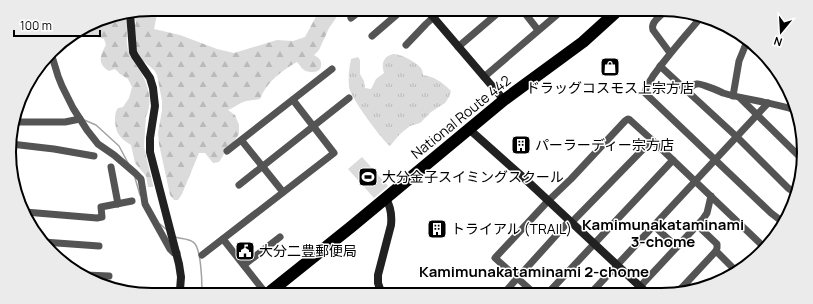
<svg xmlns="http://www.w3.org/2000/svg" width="813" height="304" viewBox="0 0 813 304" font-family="Manrope,'Noto Sans JP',sans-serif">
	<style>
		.grass { fill: url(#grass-tufts) }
		.forest { fill: url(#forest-firs) }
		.park { fill: #dbdbdb }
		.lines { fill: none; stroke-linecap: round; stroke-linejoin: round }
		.stream { stroke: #a2a2a2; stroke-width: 1.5 }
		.street { stroke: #545454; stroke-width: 7 }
		.secondary { stroke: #212121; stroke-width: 8 }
		.highway { stroke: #000; stroke-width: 12 }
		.labels { text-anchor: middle; stroke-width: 3; stroke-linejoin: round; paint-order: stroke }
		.poi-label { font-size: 14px; fill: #000; stroke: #fff; text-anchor: start }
		.street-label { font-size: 14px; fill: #000; stroke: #fff }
		.neighbourhood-label { font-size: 15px; font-weight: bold; fill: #000; stroke: #fff }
		.rim { fill: none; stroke: #000; stroke-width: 2 }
	</style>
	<defs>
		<pattern id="grass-tufts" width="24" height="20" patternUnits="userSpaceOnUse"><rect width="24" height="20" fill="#dbdbdb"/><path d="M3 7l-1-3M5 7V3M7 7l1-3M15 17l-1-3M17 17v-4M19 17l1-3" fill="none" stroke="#bababa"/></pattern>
		<pattern id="forest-firs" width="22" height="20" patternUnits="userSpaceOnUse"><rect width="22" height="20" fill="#dbdbdb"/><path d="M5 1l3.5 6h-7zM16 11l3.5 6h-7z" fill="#bababa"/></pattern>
	</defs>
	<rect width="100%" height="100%" fill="#fff"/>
	<!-- grass -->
	<path class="grass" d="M393,54C401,54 416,62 421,68C422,70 423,73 423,75C435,77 442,82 451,91L449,97L445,103L431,112L420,123L410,126L400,134L390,146C382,140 350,97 349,87C348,78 349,68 351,59L358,57L360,60V74L364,81L365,88L371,89L376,79L384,73C381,63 383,57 393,54Z"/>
	<!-- forest -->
	<g class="forest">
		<path d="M152,9H158L154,29L180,35L217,49L234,53L277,40L293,41L305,37L319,11H340L334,21L329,28L319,50L314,55C317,57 321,59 321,63C323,73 310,74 304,70C301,68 299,64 297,62C282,70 266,83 260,99C255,100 251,100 246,101C239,103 234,108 228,110L235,115L239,125V134L232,144L227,146L223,156L219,162L213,163L205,153H199L182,194L178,200H174L170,195L159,144L158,133L162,110V101L157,75L154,70L142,60L135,52L134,29L136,22L133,12Z"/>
		<path d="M125,13C129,25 125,38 128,50C130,58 135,63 139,69C147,82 154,101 146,116L144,146L146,156L153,185V187H148L146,176L135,163L131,145C120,138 116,134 115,121C115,116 115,112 118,108L123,107L129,98L132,87L128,79L120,74L115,69L109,71C97,64 100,55 106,45L104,39C97,36 89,37 81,36L79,32L106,17Z"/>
	</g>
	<!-- park -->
	<polygon class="park" points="362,157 388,186 374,198 348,169"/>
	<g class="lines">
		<!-- stream -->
		<g class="stream">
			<polyline points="82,119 96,125 119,146 128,163"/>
			<polyline points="135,178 140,195"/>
			<polyline points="160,224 167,230"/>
			<path d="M175,237C181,239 188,238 193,242C201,246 202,281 202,291"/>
		</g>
		<!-- street -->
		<g class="street">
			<polyline points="524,12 538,30"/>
			<path d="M662,14C657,19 651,23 653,30L670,53"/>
			<path d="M702,16C685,36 668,55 653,76C650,82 645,87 645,93L771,213L784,223"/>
			<polyline points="351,18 360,11"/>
			<polyline points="372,36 401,11"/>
			<polyline points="406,45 426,24 439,12"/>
			<polyline points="458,47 499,12"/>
			<polyline points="51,53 58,76 62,86 73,108 87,130 98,144 114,155 135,173 141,179 145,204 170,249 174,253 177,253"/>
			<polyline points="660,66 737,137 788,188 797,194"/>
			<polyline points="484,77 559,13"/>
			<path d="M687,91C690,89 693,84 697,84C700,83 719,91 723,93C747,100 771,102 795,110"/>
			<polyline points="733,96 739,61 748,39"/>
			<polyline points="740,98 801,158"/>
			<polyline points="14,122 65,122 80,119"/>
			<polyline points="242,141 283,192"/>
			<polyline points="11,144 54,149 94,156"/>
			<polyline points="227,151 332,69"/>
			<polyline points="111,167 118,204"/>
			<polyline points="239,185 349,98"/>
			<polyline points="25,212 97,218 102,217 101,207 132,201"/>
			<polyline points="571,223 652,140"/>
			<polyline points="654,226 677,247"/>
			<polyline points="223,239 264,291"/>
			<polyline points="43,242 99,246"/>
			<polyline points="716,251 737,272"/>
			<polyline points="202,255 334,153 293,100"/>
			<polyline points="244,265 280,237"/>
			<polyline points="85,275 109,276"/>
			<polyline points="504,293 569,221"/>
			<polyline points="534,293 495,258 548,201 571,179 625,121 628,119 630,120 652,140 765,248"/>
			<polyline points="548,293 673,160"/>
			<polyline points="591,293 768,103"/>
			<polyline points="634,293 703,219 707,213 711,196"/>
			<polyline points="676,294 716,251 717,248 717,244 697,225"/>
		</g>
		<!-- secondary -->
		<g class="secondary">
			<polyline points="428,11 504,100"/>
			<polyline points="130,13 133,52 135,56 150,78 153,88 155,106 150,138 150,152 179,264 181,277 180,290"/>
			<polyline points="469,129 524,178 648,294"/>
			<path d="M381,292L378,283V275L391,225C392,215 391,207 386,199"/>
		</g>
		<!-- highway -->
		<polyline class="highway" points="271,291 351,227 504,100 583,42 615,13"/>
	</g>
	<!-- icons -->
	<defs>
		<symbol id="shop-square" viewBox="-11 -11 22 22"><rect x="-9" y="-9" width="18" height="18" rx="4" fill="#000" stroke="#fff"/><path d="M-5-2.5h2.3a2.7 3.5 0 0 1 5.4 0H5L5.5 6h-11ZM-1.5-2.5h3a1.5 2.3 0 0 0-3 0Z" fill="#fff"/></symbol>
		<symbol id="building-square" viewBox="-11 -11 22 22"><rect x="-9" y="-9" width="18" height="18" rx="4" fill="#000" stroke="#fff"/><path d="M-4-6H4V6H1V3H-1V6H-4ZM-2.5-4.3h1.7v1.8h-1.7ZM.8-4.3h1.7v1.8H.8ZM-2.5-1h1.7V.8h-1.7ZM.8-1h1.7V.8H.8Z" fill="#fff"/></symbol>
		<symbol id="stadium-square" viewBox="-11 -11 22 22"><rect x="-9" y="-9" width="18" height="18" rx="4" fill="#000" stroke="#fff"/><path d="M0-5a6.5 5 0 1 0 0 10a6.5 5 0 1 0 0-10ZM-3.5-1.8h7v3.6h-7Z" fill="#fff"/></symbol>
		<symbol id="civic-square" viewBox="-11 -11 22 22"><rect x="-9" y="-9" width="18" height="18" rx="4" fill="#000" stroke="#fff"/><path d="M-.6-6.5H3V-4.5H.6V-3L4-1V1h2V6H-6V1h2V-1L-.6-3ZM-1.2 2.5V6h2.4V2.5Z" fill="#fff"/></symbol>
	</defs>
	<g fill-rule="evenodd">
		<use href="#shop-square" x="599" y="56" width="22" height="22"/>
		<use href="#building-square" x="510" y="134" width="22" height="22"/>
		<use href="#stadium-square" x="357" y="166" width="22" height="22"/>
		<use href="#building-square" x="426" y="218" width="22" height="22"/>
		<use href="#civic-square" x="234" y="240" width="22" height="22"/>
	</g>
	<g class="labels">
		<!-- poi labels -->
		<g class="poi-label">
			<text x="610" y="93" text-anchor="middle">ドラッグコスモス上宗方店</text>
			<text x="535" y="150">パーラーディー宗方店</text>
			<text x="382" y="182">大分金子スイミングスクール</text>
			<text x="451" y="234">トライアル (TRAIL)</text>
			<text x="259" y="256">大分二豊郵便局</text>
		</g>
		<!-- street labels -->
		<g class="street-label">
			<text transform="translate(461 117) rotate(-39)" y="5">National Route 442</text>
		</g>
		<!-- neighbourhood labels -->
		<g class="neighbourhood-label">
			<text x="663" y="230">Kamimunakataminami<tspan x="663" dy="17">3-chome</tspan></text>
			<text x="534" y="277">Kamimunakataminami 2-chome</text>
		</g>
	</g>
	<!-- crop -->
	<path d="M0 0H813V304H0ZM152 16H661A136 136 0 0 1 797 152V152A136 136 0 0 1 661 288H152A136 136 0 0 1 16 152V152A136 136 0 0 1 152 16Z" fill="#ebebeb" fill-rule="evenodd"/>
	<path class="rim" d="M152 16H661A136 136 0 0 1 797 152V152A136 136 0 0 1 661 288H152A136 136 0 0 1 16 152V152A136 136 0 0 1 152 16Z"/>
	<!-- north arrow -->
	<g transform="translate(781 32) rotate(198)" stroke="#ffffff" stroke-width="3" paint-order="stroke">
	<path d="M0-3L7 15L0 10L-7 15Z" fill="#000000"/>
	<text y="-6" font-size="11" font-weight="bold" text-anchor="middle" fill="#000000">N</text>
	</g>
	<!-- scale -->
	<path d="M14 30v6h86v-6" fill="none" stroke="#000000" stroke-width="2"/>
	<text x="20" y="30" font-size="12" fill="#000000" stroke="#ffffff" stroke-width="3" paint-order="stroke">100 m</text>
</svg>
